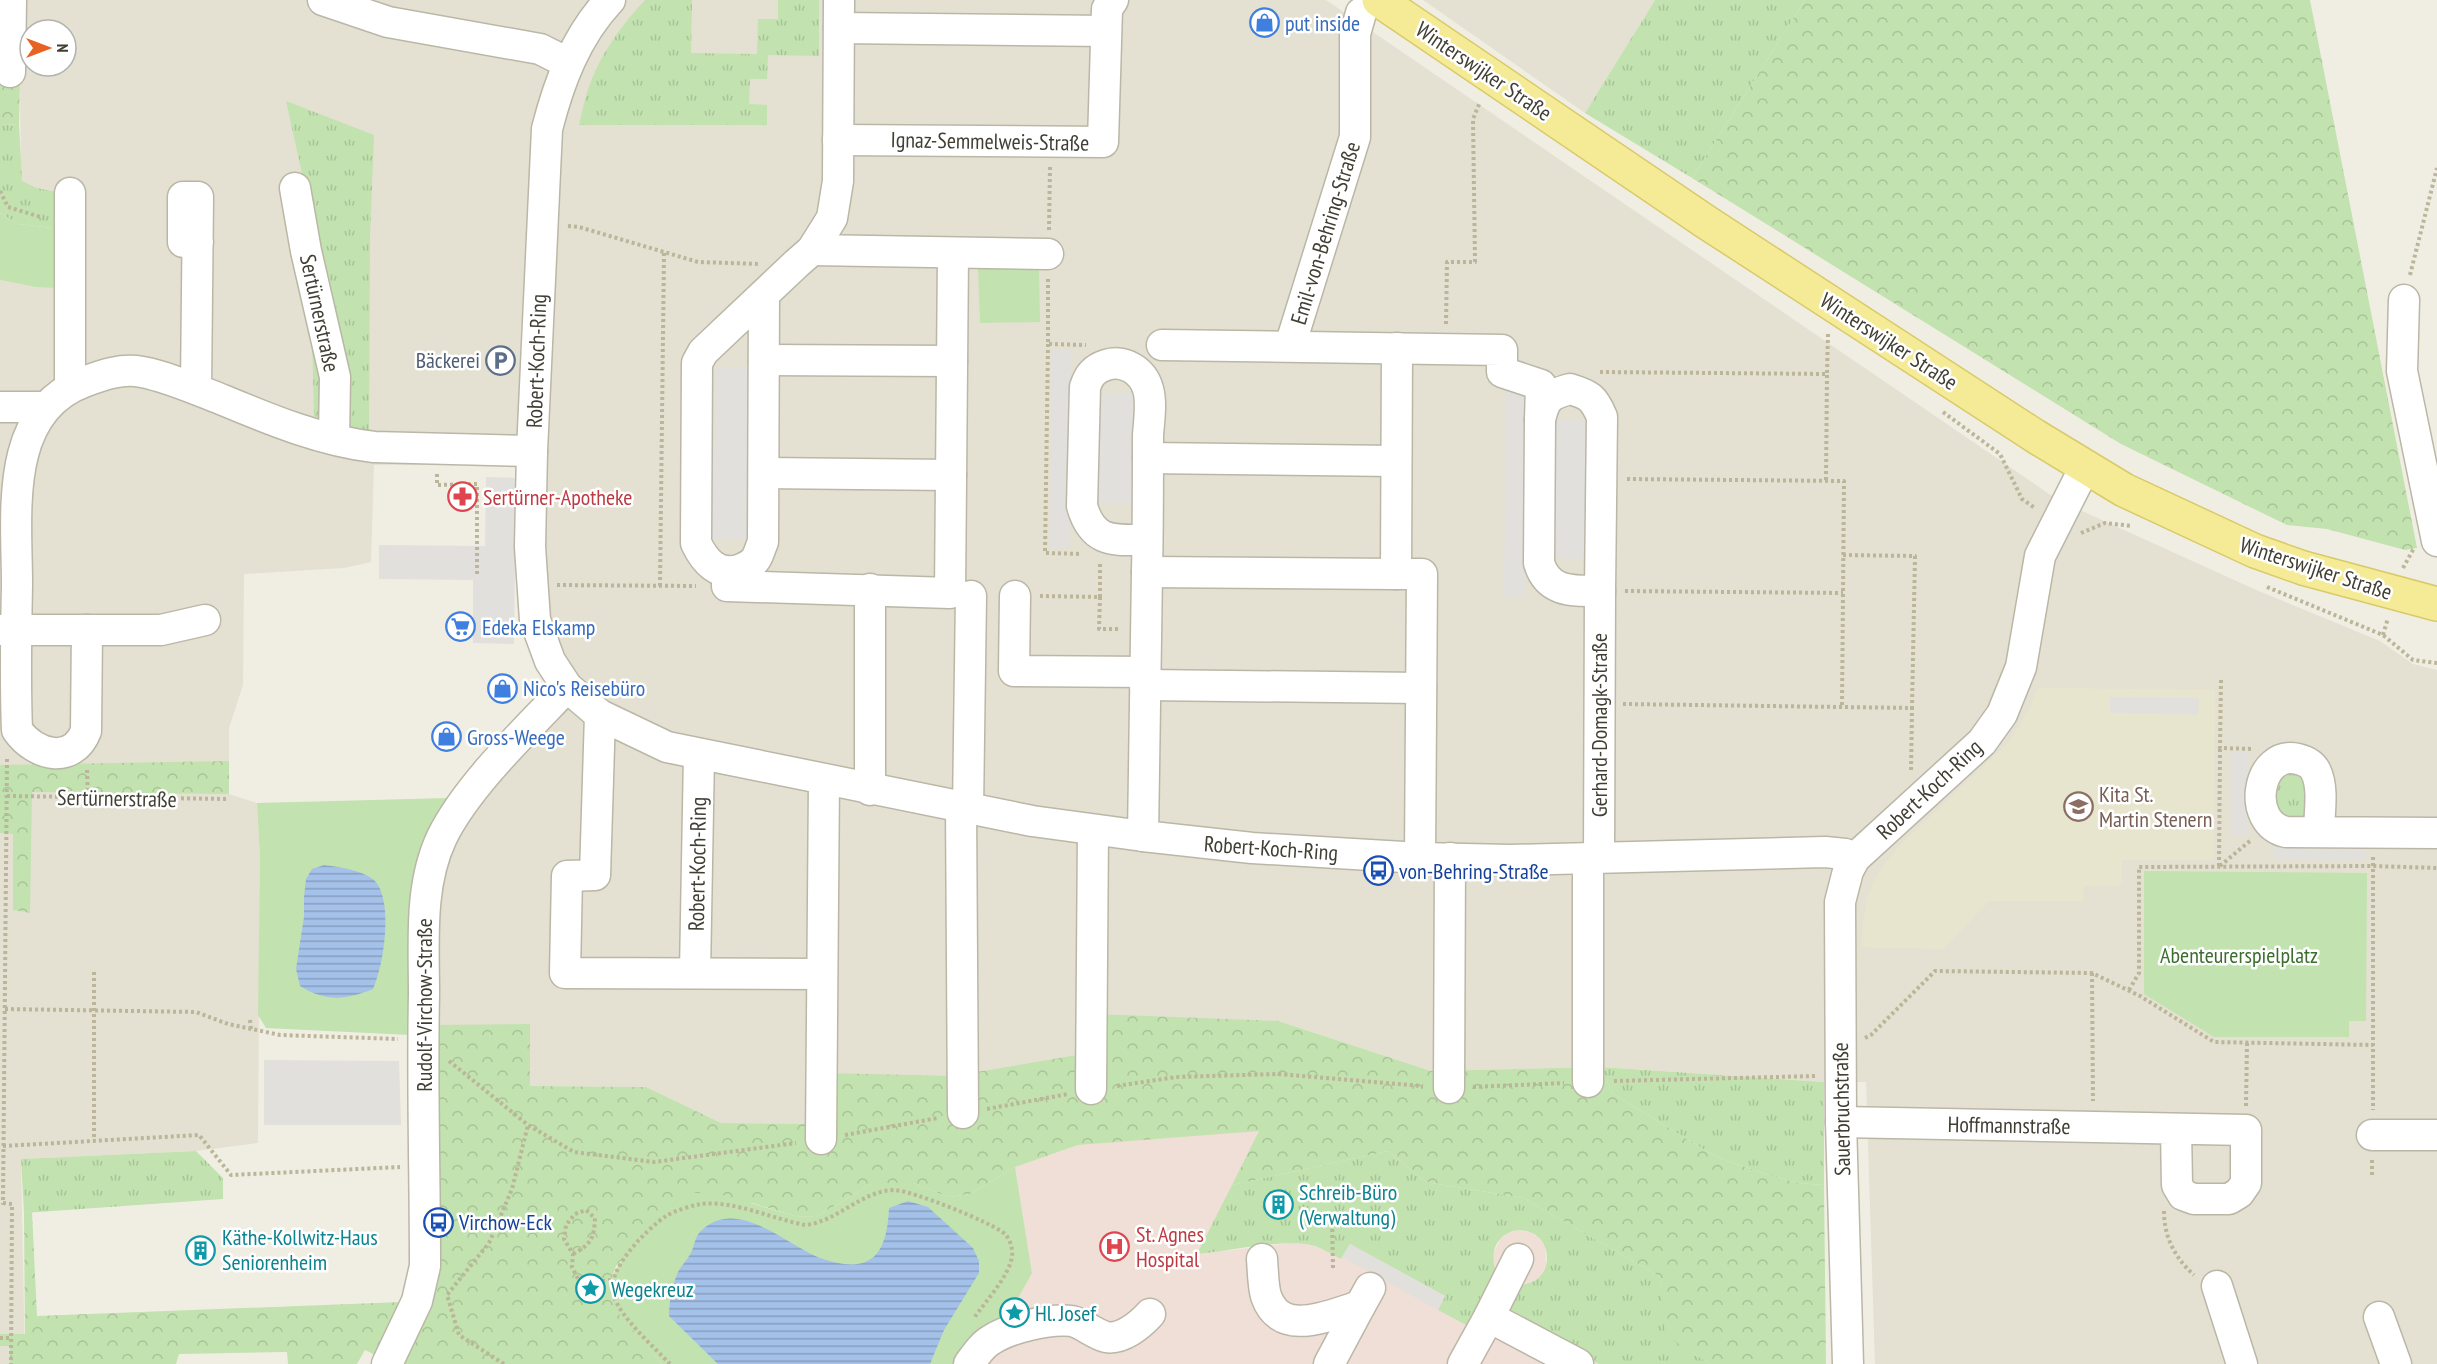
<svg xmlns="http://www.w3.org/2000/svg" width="2437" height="1364" viewBox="0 0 2437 1364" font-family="'PT Sans Narrow',sans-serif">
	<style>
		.residential { fill: #e4e1d2; fill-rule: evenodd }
		.education { fill: #e8e5ce }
		.medical { fill: #f0dfd7 }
		.grass { fill: url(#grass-tufts) }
		.forest { fill: url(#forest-crowns) }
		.park { fill: #c2e2af }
		.parking { fill: #e1e0dc }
		.water { fill: url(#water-rules) }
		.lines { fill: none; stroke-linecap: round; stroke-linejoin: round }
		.minor-casing { stroke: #bbb7a7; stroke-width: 33 }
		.major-casing { stroke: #d9ca69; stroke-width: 36 }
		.path { stroke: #bbb599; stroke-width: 4; stroke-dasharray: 3 3; stroke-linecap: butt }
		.minor { stroke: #fff; stroke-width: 30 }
		.major { stroke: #f5eb97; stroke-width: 33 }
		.labels { text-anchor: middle; stroke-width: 5; stroke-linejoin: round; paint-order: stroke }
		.shop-label { font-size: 22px; fill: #366cbe; stroke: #fff; text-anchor: start }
		.street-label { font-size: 22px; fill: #413f34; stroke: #fff }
		.service-label { font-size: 22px; fill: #4e5e75; stroke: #fff; text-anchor: end }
		.health-label { font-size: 22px; fill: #be3a42; stroke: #fff; text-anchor: start }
		.education-label { font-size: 22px; fill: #785e54; stroke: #fff; text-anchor: start }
		.transit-label { font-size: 22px; fill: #164399; stroke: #fff; text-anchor: start }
		.park-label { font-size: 22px; fill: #3a6e2d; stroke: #fff }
		.culture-label { font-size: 22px; fill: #0d838f; stroke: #fff; text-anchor: start }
	</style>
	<defs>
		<pattern id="grass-tufts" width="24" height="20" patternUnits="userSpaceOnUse" patternTransform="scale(1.5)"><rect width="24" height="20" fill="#c2e2af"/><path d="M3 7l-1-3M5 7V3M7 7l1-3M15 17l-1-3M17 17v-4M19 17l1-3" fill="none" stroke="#a8c397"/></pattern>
		<pattern id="forest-crowns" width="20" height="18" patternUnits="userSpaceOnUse" patternTransform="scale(1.5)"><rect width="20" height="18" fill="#c2e2af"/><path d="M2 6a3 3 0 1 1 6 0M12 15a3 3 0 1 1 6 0" fill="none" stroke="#a8c397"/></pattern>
		<pattern id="water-rules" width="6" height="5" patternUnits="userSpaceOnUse" patternTransform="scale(1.5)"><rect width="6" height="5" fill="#a4c1e9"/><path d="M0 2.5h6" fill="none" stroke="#879ebe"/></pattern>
	</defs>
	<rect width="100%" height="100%" fill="#f0eee3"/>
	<!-- residential -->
	<g class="residential">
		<path d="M0,0H1326L2058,500L2254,589L2380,641L2413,664L2437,670V1364H1875L1866,1082H1824L1600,1067L1431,1071L1278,1021L953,1076L812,1124L721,1123L646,1087L530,1086L411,1026L449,798L456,786L509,726L553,691L536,665L520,623L517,579L518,465H374L371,562L344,568L244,574L243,685L229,728V794L257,803L260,858L258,1143L196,1151L21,1159L25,1364H0V280L36,287L61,193L37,188L21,181L20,82L0,66ZM30,30H66V66H30Z"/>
		<polygon points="1423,0 1655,0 1585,113"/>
	</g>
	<!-- education -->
	<polygon class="education" points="2038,688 2215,690 2213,860 2122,860 2122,885 2083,886 2083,901 1989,901 1943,949 1861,947 1863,921 1868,896 1879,872 1896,849 2010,741 2030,708"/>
	<!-- medical -->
	<polygon class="medical" points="1260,1130 1198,1254 1291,1243 1307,1244 1323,1249 1341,1259 1350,1244 1493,1264 1493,1255 1500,1239 1508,1233 1517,1230 1530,1232 1539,1238 1545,1247 1546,1265 1542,1274 1535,1281 1518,1285 1504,1313 1599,1364 963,1364 1016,1300 1032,1273 1015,1167 1078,1145"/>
	<!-- grass -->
	<g class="grass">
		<path d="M645,0H692L691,53L757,54L758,19H778V0H819V56L768,55L767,79H750L749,104L767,105V125H579C582,112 585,97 590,84C601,54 623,23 645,0Z"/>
		<polygon points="1655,0 1805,0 1692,178 1585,113"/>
		<polygon points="286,101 374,135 370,238 369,433 331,426 314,416 309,205"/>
		<polygon points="19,124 22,181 37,188 62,193 61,229 18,224 0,213 0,125"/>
		<polygon points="2282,769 2307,775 2306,815 2300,822 2273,810 2277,775"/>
		<polygon points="1600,1067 1824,1082 1824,1185 1798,1183 1766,1174 1716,1157 1612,1093"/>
		<polygon points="196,1151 223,1178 223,1199 24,1213 21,1159"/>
		<path d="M1388,1151L1426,1182L1523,1198L1661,1277L1666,1335L1710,1364H1599L1504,1313C1509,1306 1514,1292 1521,1286C1525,1283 1533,1283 1537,1279C1550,1269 1550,1249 1539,1238C1532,1231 1522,1229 1513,1231C1494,1237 1490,1255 1496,1272L1468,1326L1438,1310L1445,1296L1350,1244L1341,1259C1330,1253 1319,1246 1306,1244C1279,1240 1228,1251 1197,1254L1232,1185Z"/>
	</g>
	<!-- forest -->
	<g class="forest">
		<polygon points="1805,0 2310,0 2417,548 2405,550 2327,529 2287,525 2121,444 1692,178"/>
		<polygon points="0,67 20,82 19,124 0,125"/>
		<polygon points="229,761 229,794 32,792 30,913 13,910 13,834 0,833 0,765"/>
		<polygon points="1094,1014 1278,1021 1431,1071 1600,1067 1612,1093 1716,1157 1766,1174 1798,1183 1824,1185 1826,1364 1710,1364 1665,1335 1661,1277 1523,1198 1426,1182 1388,1151 1232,1185 1259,1131 1078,1145 1015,1167 970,1194 948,1197 913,1183 873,1183 816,1217 795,1216 752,1203 651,1226 616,1266 609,1285 621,1316 662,1364 398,1364 428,1306 433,1025 530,1024 530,1086 646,1087 721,1123 812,1124 827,1073 953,1076 1094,1052"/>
		<polygon points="32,1212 37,1316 401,1302 375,1355 365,1350 357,1364 288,1364 287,1352 179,1354 176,1364 10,1364 10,1346 0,1346 0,1334 25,1334 24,1213"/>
	</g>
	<!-- park -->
	<g class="park">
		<polygon points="0,213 18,224 61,229 58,288 36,287 0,280"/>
		<polygon points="1039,266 1040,322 980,323 978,267"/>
		<polygon points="449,798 410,1035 266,1028 258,1015 260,858 257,803"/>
		<polygon points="2144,871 2367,873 2366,1021 2349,1021 2349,1037 2214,1037 2144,994"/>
		<path d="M1015,1167L1032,1273L1017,1300L1039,1321L964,1364H662L620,1316L609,1285C623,1247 657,1220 685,1193H716L795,1216L816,1217L873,1183H913L948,1197L970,1194Z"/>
	</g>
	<!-- parking -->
	<g class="parking">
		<polygon points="1052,349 1071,349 1069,547 1050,547"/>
		<polygon points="709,368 751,368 750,539 708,539"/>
		<polygon points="1506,384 1527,384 1526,598 1504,598"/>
		<polygon points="1093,394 1138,394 1137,503 1092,503"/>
		<polygon points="1548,420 1591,420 1590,559 1547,558"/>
		<polygon points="486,477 516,478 514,644 473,643 473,580 379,579 379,545 485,546"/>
		<polygon points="2110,697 2199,698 2198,715 2110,713"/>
		<polygon points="2231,751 2248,751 2247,835 2231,835"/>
		<rect x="2273" y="843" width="93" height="17"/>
		<polygon points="264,1060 399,1061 401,1125 264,1125"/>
		<polygon points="1350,1244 1445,1296 1438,1310 1342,1257"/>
	</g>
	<!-- water -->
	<g class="water">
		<path d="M324,865C339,867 362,870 374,880C394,899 384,966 373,989C347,1000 325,1002 300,986L296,969L304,917V897L306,879L312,869Z"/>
		<path d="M908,1201L928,1207L973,1248L979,1261V1273L944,1330L930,1364H718L669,1316C669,1301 672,1286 678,1272C682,1265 687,1260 691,1253C694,1247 695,1237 700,1232C736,1195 786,1245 820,1258C869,1275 887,1258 889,1208Z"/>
	</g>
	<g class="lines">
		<defs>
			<g id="minor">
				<polyline points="323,0 388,22 540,49 568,63"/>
				<path d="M610,0C576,36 559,82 547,129L532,451L530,547L535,620L550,661L567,687L600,715L667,747L1032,821L1143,836L1252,848L1420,858L1510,860L1825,852L1845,854L1855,858"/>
				<polyline points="839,28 1106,31"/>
				<polyline points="10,72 11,0"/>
				<polyline points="838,140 1103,142 1107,9 1113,0"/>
				<polyline points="295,188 306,251 335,377 334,439"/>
				<polyline points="70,193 70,387"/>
				<polyline points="812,250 1048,254"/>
				<path d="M764,295L763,542C760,548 759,555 755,560C752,564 744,568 739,570C718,576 705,562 696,543L697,363L703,352L796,264L812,250L832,218L838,181L839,0"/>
				<polyline points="2404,300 2402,371 2437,541"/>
				<polyline points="1162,345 1502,350 1502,372 1541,385 1540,420"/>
				<polyline points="1290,346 1355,137 1355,34 1361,13"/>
				<polyline points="1397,348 1396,574 1422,574 1420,858"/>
				<polyline points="764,360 952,361"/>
				<polyline points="196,389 198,197 183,197 183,242 198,242"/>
				<path d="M1570,389C1590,395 1594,398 1602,417L1600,591C1573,591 1548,593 1539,563L1540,420C1545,398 1549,395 1570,389Z"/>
				<polyline points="0,407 44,407"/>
				<polyline points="1148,458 1396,461"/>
				<polyline points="764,473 951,475"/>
				<polyline points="727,572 727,586 950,593 953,254"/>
				<polyline points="1147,572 1396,574"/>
				<polyline points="1015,596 1014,671 1145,672"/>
				<path d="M0,630H87L86,731C73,765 35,756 17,730C15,682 16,633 17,585C17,514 3,412 84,382C102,375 122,368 142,372C169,377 197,390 223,400C271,420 322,441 374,447L532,451"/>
				<polyline points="87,630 161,630 205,620"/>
				<polyline points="1145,685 1421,688"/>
				<polyline points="600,715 595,875 567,876 565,973 822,974"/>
				<polyline points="870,790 870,589"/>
				<polyline points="961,807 963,1113"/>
				<polyline points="968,809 971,596"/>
				<path d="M2319,832C2319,814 2324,789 2316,772C2313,765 2306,761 2298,759C2257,749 2245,823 2286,832L2437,833"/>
				<path d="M1143,836L1147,572C1148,526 1148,481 1148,435C1149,421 1152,402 1148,389C1143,371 1124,359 1106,365C1094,369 1089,375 1085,387L1082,506C1093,544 1114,540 1147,540"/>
				<polyline points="1588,858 1588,1082"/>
				<polyline points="1599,858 1600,591"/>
				<polyline points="695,973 699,754"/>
				<polyline points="1449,1088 1450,858"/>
				<polyline points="1091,1089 1093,830"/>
				<polyline points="1841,1122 2246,1130 2246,1183 2239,1193 2229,1199 2194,1199 2183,1195 2177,1185 2176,1129"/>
				<polyline points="2372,1135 2437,1135"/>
				<polyline points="821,1139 824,780"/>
				<path d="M1262,1259C1263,1271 1263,1286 1266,1296C1281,1339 1329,1315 1360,1306L1370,1288"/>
				<polyline points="1518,1259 1489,1317 1578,1364"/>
				<polyline points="2217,1286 2242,1364"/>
				<polyline points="2379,1317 2396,1364"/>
				<path d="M387,1364L417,1301L425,1266C425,1175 422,1084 424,994C424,942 419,885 442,837C467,786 527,729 567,687"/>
				<path d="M969,1364C975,1356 982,1345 991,1340C1009,1328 1050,1318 1072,1321C1084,1324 1094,1334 1106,1337C1122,1340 1140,1325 1150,1314"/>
				<polyline points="1329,1364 1360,1306"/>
				<polyline points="1463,1364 1489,1317"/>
				<polyline points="1848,1364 1841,1122 1840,902 1848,871 1855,858 1982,742 2002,714 2021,667 2040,556 2085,467"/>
			</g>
			<polyline id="major" points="1379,0 1706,222 2035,436 2124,490 2255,551 2303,568 2437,604"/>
		</defs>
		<!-- minor casing -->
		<use href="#minor" class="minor-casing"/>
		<!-- major casing -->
		<use href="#major" class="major-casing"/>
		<!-- path -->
		<g class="path">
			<polyline points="0,191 8,207 44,218"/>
			<polyline points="568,226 579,227 698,262 760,264"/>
			<polyline points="1049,230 1050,165"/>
			<polyline points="2410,275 2437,168"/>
			<polyline points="1048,279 1048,344 1086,345"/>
			<polyline points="1446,324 1447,262 1475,262 1473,119 1480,102"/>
			<polyline points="1048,344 1045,553 1081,554"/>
			<polyline points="1600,372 1827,374 1828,333"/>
			<polyline points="1943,412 2000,454 2022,499 2035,508"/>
			<polyline points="437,474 437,485 477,484 477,576"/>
			<polyline points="1627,479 1844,481 1842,707"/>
			<polyline points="1826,480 1827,374"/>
			<polyline points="2081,533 2105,523 2132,526"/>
			<polyline points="1843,555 1915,556 1912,708"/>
			<polyline points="2403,568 2414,548"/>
			<polyline points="557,585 696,586"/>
			<polyline points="660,586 664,252"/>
			<polyline points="2267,587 2383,635 2413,660 2437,663"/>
			<polyline points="1625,591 1843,593"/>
			<polyline points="1040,596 1100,597 1100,562"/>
			<polyline points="1100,597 1099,629 1120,629"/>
			<polyline points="2383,635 2388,618"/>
			<polyline points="2221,680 2220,748 2253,749"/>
			<polyline points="1623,704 1912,708 1911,772"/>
			<polyline points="7,759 3,1203 12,1204 11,1364"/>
			<polyline points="87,770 88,798"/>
			<polyline points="7,796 228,799"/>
			<polyline points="2373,857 2373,1110"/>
			<polyline points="2219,866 2220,748"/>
			<polyline points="2220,866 2251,840"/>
			<polyline points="94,972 94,1140"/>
			<polyline points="2092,973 2093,1101"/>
			<polyline points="2129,990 2139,973 2139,867 2373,866 2437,868"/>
			<polyline points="5,1009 196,1012 228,1024 280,1035 398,1039"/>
			<polyline points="250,1020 251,1030"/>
			<polyline points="1865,1038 1871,1035 1935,971 2092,973 2140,996 2214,1042 2373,1045"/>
			<polyline points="449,1061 528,1125 574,1152 654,1162 796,1143"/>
			<polyline points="1614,1081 1816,1076"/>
			<polyline points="1117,1086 1176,1077 1277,1074 1423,1086"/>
			<polyline points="1473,1087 1564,1083"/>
			<polyline points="2246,1106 2247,1043"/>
			<polyline points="987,1109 1068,1094"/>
			<polyline points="845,1135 938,1118"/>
			<polyline points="3,1146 199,1135 231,1175 400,1167"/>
			<polyline points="2372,1160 2372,1176"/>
			<path d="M2164,1211C2164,1237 2175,1258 2194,1275"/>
			<polyline points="1332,1217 1333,1268"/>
			<path d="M573,1254C591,1244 594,1239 595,1218L586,1210L575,1214L566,1225L564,1239L573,1254L572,1267L580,1283L612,1280"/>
			<polyline points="0,1338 12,1338"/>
			<polyline points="504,1364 459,1335 447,1295 489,1243 512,1189 528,1125"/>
			<path d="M670,1364C653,1346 623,1320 614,1297C603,1272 647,1229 666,1216C676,1210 690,1206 701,1204C733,1200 773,1219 805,1225C837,1222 861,1191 894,1190C911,1190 993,1223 1005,1234C1010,1239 1013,1249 1012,1256C1010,1275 985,1302 974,1318"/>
		</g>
		<!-- minor -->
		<use href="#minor" class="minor"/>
		<!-- major -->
		<use href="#major" class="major"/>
	</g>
	<!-- icons -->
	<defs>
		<symbol id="shop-ring" viewBox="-11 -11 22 22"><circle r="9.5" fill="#fff" stroke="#3f7fe0" stroke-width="1.5"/><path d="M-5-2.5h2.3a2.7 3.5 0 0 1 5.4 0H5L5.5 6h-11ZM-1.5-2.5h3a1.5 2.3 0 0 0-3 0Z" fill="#3f7fe0"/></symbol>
		<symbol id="parking-ring" viewBox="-11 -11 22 22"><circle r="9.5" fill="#fff" stroke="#5c6f8a" stroke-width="1.5"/><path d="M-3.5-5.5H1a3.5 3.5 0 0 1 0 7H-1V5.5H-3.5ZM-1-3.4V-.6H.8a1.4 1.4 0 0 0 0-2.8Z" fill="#5c6f8a"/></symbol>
		<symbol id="pharmacy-ring" viewBox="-11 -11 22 22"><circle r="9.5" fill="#fff" stroke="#e0444e" stroke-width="1.5"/><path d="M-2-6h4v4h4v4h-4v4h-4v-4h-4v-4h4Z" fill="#e0444e"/></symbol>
		<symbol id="supermarket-ring" viewBox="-11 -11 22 22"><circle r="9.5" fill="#fff" stroke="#3f7fe0" stroke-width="1.5"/><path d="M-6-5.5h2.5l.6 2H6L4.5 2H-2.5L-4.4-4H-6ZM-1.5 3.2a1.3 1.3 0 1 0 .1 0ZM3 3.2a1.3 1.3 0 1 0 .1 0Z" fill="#3f7fe0"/></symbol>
		<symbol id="school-ring" viewBox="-11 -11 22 22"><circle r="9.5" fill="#fff" stroke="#8d6e63" stroke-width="1.5"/><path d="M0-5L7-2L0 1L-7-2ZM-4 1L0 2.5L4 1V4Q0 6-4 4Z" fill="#8d6e63"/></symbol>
		<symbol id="bus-ring" viewBox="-11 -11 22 22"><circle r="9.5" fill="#fff" stroke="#1a4fb4" stroke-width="1.5"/><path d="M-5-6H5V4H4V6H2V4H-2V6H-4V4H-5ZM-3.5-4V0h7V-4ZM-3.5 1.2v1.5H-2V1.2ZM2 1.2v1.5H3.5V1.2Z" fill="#1a4fb4"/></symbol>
		<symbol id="building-ring" viewBox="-11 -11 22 22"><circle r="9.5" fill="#fff" stroke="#0f9aa8" stroke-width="1.5"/><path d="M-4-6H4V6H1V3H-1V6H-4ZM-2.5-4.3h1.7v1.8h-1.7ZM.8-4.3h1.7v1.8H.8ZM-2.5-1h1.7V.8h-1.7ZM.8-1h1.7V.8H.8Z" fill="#0f9aa8"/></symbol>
		<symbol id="hospital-ring" viewBox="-11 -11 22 22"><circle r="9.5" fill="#fff" stroke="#e0444e" stroke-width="1.5"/><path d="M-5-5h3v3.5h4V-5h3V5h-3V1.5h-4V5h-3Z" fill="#e0444e"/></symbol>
		<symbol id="sight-ring" viewBox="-11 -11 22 22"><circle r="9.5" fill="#fff" stroke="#0f9aa8" stroke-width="1.5"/><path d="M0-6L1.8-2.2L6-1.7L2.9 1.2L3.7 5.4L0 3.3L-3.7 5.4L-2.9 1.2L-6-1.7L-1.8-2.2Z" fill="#0f9aa8"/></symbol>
	</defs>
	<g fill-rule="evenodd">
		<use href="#shop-ring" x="1248" y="6" width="33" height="33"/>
		<use href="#parking-ring" x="484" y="344" width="33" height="33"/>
		<use href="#pharmacy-ring" x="446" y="480" width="33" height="33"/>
		<use href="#supermarket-ring" x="444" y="610" width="33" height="33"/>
		<use href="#shop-ring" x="486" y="672" width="33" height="33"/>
		<use href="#shop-ring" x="430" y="720" width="33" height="33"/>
		<use href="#school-ring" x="2062" y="790" width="33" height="33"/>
		<use href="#bus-ring" x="1362" y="854" width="33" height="33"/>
		<use href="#building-ring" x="1262" y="1188" width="33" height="33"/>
		<use href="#bus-ring" x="422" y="1206" width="33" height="33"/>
		<use href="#hospital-ring" x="1098" y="1230" width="33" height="33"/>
		<use href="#building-ring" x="184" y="1234" width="33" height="33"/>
		<use href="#sight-ring" x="574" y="1272" width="33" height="33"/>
		<use href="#sight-ring" x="998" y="1296" width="33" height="33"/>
	</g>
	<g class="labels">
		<!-- shop labels -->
		<g class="shop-label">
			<text x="1285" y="31">put inside</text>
			<text x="482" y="635">Edeka Elskamp</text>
			<text x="523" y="696">Nico's Reisebüro</text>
			<text x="467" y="745">Gross-Weege</text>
		</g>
		<!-- street labels -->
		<g class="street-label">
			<text transform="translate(1484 71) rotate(34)" y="8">Winterswijker Straße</text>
			<text transform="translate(990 141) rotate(1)" y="8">Ignaz-Semmelweis-Straße</text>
			<text transform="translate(1325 233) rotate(-73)" y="8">Emil-von-Behring-Straße</text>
			<text transform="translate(320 313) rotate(78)" y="8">Sertürnerstraße</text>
			<text transform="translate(1889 341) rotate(33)" y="8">Winterswijker Straße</text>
			<text transform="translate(536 361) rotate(-88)" y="8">Robert-Koch-Ring</text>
			<text transform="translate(2316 568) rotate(18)" y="8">Winterswijker Straße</text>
			<text transform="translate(1599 725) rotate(-90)" y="8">Gerhard-Domagk-Straße</text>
			<text transform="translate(1929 789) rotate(-43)" y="8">Robert-Koch-Ring</text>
			<text transform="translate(117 798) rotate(1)" y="8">Sertürnerstraße</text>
			<text transform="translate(1271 848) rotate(4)" y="8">Robert-Koch-Ring</text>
			<text transform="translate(697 864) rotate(-89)" y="8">Robert-Koch-Ring</text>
			<text transform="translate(424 1005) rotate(-90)" y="8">Rudolf-Virchow-Straße</text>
			<text transform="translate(1841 1109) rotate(-91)" y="8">Sauerbruchstraße</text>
			<text transform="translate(2009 1125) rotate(1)" y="8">Hoffmannstraße</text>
		</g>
		<!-- service labels -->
		<g class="service-label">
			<text x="480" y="368">Bäckerei</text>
		</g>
		<!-- health labels -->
		<g class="health-label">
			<text x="483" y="505">Sertürner-Apotheke</text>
			<text x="1136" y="1242">St. Agnes<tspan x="1136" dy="25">Hospital</tspan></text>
		</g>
		<!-- education labels -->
		<g class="education-label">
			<text x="2099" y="802">Kita St.<tspan x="2099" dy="25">Martin Stenern</tspan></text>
		</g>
		<!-- transit labels -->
		<g class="transit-label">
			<text x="1399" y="879">von-Behring-Straße</text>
			<text x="459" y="1230">Virchow-Eck</text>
		</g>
		<!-- park labels -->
		<g class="park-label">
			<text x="2239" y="963">Abenteurerspielplatz</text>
		</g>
		<!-- culture labels -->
		<g class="culture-label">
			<text x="1299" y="1200">Schreib-Büro<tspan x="1299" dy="25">(Verwaltung)</tspan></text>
			<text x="222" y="1245">Käthe-Kollwitz-Haus<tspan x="222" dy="25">Seniorenheim</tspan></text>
			<text x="611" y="1297">Wegekreuz</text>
			<text x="1035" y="1321">Hl. Josef</text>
		</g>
	</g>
	<!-- north arrow -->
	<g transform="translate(48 48) rotate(90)"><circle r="28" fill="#ffffff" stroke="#b3b2ae" stroke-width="1.5"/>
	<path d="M0-4.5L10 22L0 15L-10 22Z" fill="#e86223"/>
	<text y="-9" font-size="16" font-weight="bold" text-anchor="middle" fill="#413f34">N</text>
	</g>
</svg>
